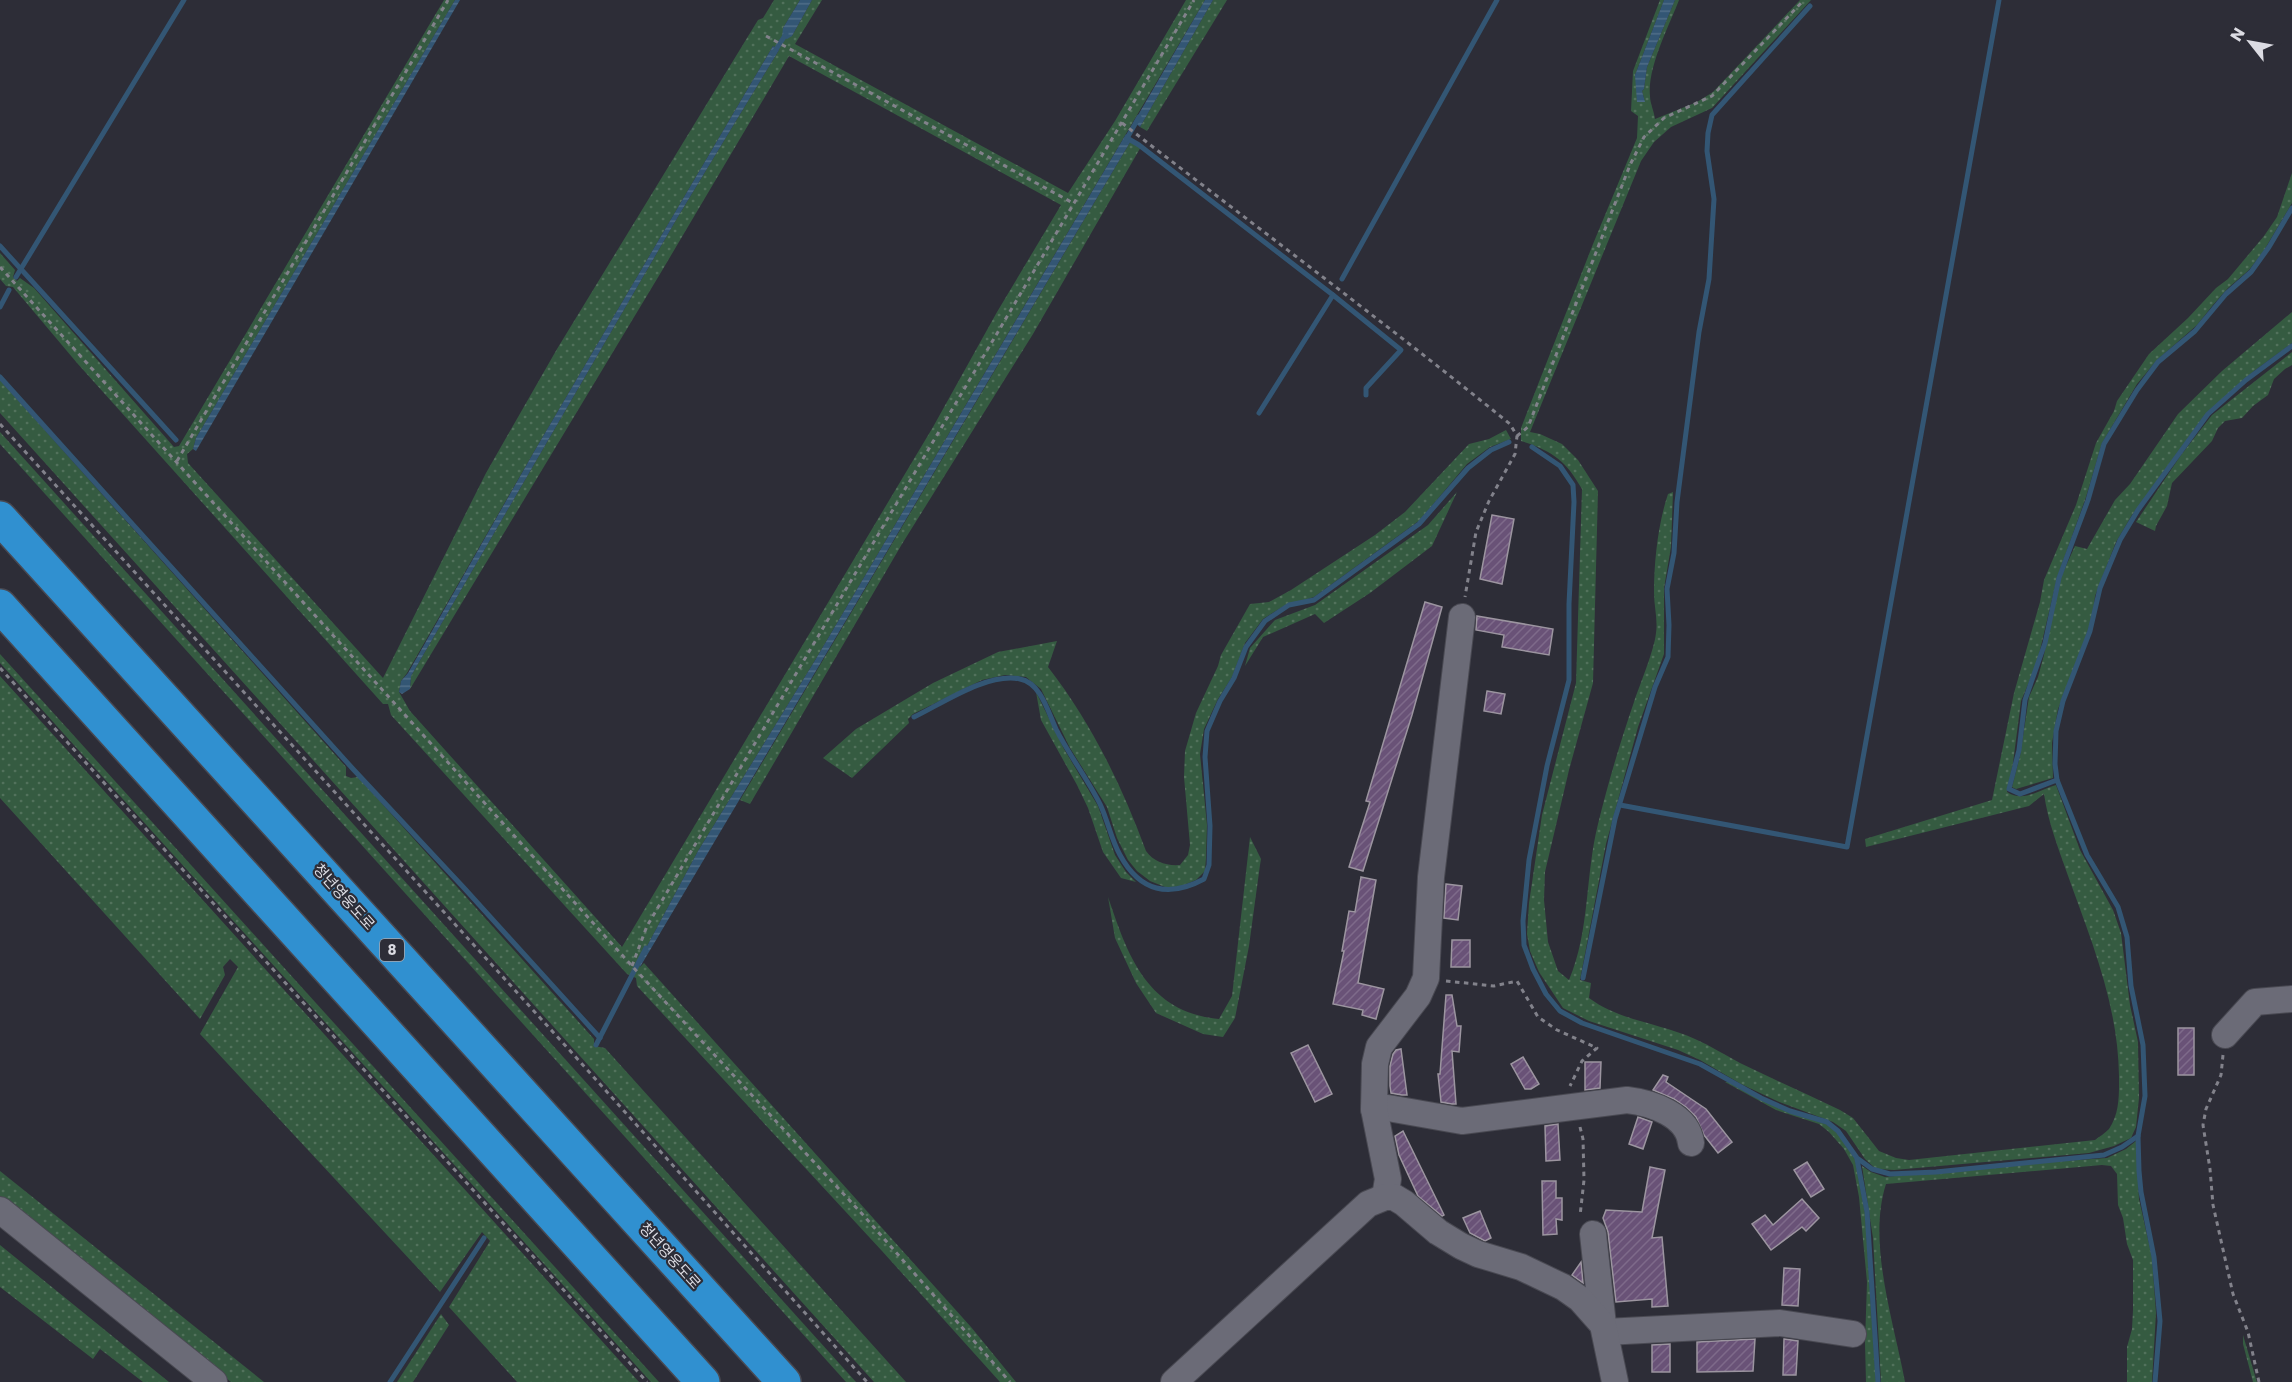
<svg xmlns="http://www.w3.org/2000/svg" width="2292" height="1382" viewBox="0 0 2292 1382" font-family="Poppins,'Noto Sans KR',sans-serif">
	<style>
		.grass { fill: url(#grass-dots); fill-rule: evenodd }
		.water { fill: url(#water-rules) }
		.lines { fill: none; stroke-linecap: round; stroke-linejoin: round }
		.stream { stroke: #335674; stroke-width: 5 }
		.building { fill: url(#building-hatch); stroke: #9c95a0; stroke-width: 1.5 }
		.minor-casing { stroke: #494952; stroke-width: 28 }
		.highway-casing { stroke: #494952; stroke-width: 36 }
		.path { stroke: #82828b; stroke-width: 3; stroke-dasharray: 4.5 4.5; stroke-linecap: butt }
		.minor { stroke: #6b6b77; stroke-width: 26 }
		.highway { stroke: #3090d0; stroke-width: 33 }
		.labels { text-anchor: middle; stroke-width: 4.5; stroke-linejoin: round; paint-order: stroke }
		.shield { fill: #2d2d37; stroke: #a8a8af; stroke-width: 1.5 }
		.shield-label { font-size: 14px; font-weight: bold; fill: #dcdce3 }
		.street-label { font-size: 15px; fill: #dcdce3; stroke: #2d2d37 }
	</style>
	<defs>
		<pattern id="grass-dots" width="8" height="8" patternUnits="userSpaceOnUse" patternTransform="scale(1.5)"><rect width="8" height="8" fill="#355b41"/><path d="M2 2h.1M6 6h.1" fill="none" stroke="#52725c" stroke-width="1.8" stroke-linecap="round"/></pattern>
		<pattern id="water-rules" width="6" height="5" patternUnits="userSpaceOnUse" patternTransform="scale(1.5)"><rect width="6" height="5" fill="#335674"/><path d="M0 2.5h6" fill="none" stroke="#506e88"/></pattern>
		<pattern id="building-hatch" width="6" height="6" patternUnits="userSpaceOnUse" patternTransform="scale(1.5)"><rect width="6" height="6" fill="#695277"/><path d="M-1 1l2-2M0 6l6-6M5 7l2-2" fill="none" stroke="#7e6a8a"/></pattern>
	</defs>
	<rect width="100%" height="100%" fill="#2d2d37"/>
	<!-- grass -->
	<g class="grass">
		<path d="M444,0H455L196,438L193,449L187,454L188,463L383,678L486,473L557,349L758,20L763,18L774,0H800L783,28L792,36L812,0H822L795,44L1068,193L1115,121L1186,0H1205L814,662L698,851L639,961L640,967L644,963L971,1327L1016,1382H1000L882,1251L637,986L636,978L627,974L391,715L388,704H383L77,363L13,287L6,286L0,279V253L15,270L13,277L17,281L20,278L34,288L174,447L179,446ZM773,46L779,50L679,215L411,676L410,689L660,274L789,56L1061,205L997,312L933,427L622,947L410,711L399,692L401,681L407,673L535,450Z"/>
		<polygon points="1213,0 1227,0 1147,131 1140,127"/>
		<path d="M1660,0H1664L1635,75L1645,102L1642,91L1644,89L1647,67L1675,0H1679C1669,26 1647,68 1650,96C1650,103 1654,111 1655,119L1697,102L1713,92L1800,0H1811L1712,108L1671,127L1654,142L1641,161L1530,432L1540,434L1562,444L1578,460L1598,491L1593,683L1569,770L1545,872L1544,900L1548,942L1558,971L1569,980C1590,931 1585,876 1598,824C1608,783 1620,743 1634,702C1640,684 1654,651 1656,633C1658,620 1654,606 1654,593C1654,561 1658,524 1668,494L1673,492L1671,547L1664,588V654L1638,727L1606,844L1580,980L1591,983L1589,998C1620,1021 1660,1023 1695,1039C1711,1046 1725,1055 1740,1063C1773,1079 1806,1094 1840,1110L1853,1118L1879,1151L1896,1158L1909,1160L2095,1140C2099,1137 2105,1133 2109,1129C2120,1113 2119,1094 2119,1076C2118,1004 2091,940 2067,873C2058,847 2048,822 2044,794L2029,806L1866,847L1865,839L1992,800L2014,693L2040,602L2044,580L2076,505L2096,443L2114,411L2117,401L2149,354L2188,318L2216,288L2228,279L2264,236L2277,217L2292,173V203L2263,252L2249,270L2228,288L2213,305L2197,325L2157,360L2137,384L2102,443L2086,497L2057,578L2037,663L2021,701L2013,763L2007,792C2023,803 2039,790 2056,785L2080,850L2113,910L2121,933L2130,1005L2138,1042L2139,1098L2136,1127L2131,1138L2114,1146L2089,1153L1894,1170L1876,1169L1865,1159L1846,1131L1833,1122L1777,1101L1741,1084L1700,1060L1678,1050L1589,1021L1563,1008L1539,972L1530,951L1527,934L1529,903L1542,815L1576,683L1582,489C1566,461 1553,451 1521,441V428L1593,244L1637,138L1638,116L1631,111L1633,71Z"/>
		<polygon points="1132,139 1142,145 1033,334 902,544 750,804 740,800"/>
		<polygon points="2292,312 2292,343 2254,371 2204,416 2132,515 2116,542 2095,596 2093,615 2081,651 2058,709 2052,743 2053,778 2016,789 2012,787 2020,756 2029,697 2038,677 2044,655 2052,613 2061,577 2075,546 2087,549 2115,500 2130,484 2178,414 2222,371"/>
		<polygon points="2292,352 2292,365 2285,369 2274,379 2268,395 2253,406 2242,418 2225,421 2218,428 2212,441 2172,483 2167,506 2156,526 2155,531 2136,522 2181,455 2212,415"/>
		<polygon points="0,380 346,767 346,776 351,778 358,777 594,1039 594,1046 605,1048 906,1382 874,1382 0,413"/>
		<path d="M1506,430L1511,439L1490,447L1467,464L1420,520L1314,597L1282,607L1263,619L1245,643L1232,677L1218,699L1204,729L1200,754L1207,825L1206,858L1205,871L1196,880L1179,887H1165L1150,881L1137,871L1128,860L1117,838L1107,807L1070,748L1041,689L1026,677L1005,675L982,680L913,714L908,719L909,723L852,778L823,758L856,729L933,683L998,652L1057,641L1048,667C1091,722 1122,786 1146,851C1154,862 1166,866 1180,865L1188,855L1190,845L1184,777L1185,751L1196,713L1218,666L1221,655L1250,604L1269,602L1291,590L1375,535L1405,512L1469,444L1489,439Z"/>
		<polygon points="0,432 856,1382 846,1382 0,444"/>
		<polygon points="1457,492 1432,546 1370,593 1324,623 1315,614 1263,637 1245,666 1250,648 1275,620 1315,605 1428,525"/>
		<polygon points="0,654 659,1382 651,1382 73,744 0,663"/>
		<polygon points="0,676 639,1382 517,1382 449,1307 490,1241 482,1232 440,1292 200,1034 238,967 230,959 223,967 225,975 200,1019 0,798"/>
		<polygon points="1036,692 1064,749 1098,806 1115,855 1126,872 1136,882 1121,878 1103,852 1088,808 1077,785 1041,720"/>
		<path d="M1250,837L1261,859L1260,865L1249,946L1235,1018L1223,1037L1203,1034L1156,1013L1136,983L1115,938L1108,897C1128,956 1147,1012 1219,1019L1232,996Z"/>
		<polygon points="1725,1082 1728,1082 1781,1109 1826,1124 1837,1132 1855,1159 1865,1213 1876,1382 1866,1382 1865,1343 1867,1282 1859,1197 1853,1165 1844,1149 1829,1132 1819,1124 1776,1110"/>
		<path d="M2136,1141L2139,1199L2152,1257L2156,1313L2152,1382H2127V1347L2132,1329L2133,1310V1260L2127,1244L2123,1218L2118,1205L2117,1174L2111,1166L2102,1165L1886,1184C1867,1243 1894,1322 1905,1382H1881L1873,1238L1862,1166L1871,1172L1885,1177L2035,1163L2107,1158L2126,1149Z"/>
		<polygon points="0,1171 264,1382 231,1382 0,1199"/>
		<polygon points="0,1245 21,1262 169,1382 143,1382 100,1349 93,1359 0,1287"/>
		<polygon points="441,1314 449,1325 413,1382 397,1382"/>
		<polygon points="2243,1335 2256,1379 2257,1382 2253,1382 2243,1344"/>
	</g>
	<!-- water -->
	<g class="water">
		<polygon points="455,0 460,0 196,451 193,449 196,438"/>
		<polygon points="800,0 812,0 792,36 787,39 782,37 783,28"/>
		<polygon points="1205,0 1213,0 1140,127 1134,122"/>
		<polygon points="1664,0 1675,0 1647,67 1644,89 1642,91 1645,102 1637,102 1635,75"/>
		<polygon points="773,46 779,50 679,215 411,676 410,689 402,694 399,692 401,681 408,673 535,450"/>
		<polygon points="1126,134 1132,139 640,967 639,961 698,851 814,662"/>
	</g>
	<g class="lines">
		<!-- stream -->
		<g class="stream">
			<polyline points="773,54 786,34"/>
			<polyline points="1127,138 1139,145 1333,295 1259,413"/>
			<polyline points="1126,140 1139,117"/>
			<polyline points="0,246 176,440"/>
			<polyline points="16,277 184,0"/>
			<polyline points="1342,279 1497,0"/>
			<polyline points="1333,295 1401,350 1366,388 1366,395"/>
			<polyline points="0,307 9,290"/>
			<polyline points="0,377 353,769 465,889 600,1038"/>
			<polyline points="1532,447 1560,466 1573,485 1574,502 1569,604 1569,680 1547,766 1529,860 1523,921 1524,945 1533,969 1546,994 1560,1011 1582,1023 1700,1064 1761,1098 1790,1111 1827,1122 1838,1131 1857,1158 1872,1169 1890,1174 1936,1172 2104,1155 2122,1147 2138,1136"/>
			<path d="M914,717C943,703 988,672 1020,679C1041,683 1048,712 1056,729C1069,755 1087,778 1100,804C1108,821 1111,839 1120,855C1140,892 1169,898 1204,879L1209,865L1210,826L1205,757L1207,731L1220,701L1234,678L1246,647L1265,621L1289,605L1314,600L1419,524L1468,468L1491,450L1509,442"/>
			<polyline points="2057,780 2020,794 2009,789 2019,750 2025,700 2045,643 2059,578 2088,500 2104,444 2137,390 2158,362 2195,331 2226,294 2251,272 2269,247 2292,208"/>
			<polyline points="1620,805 1847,847 1999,0"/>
			<polyline points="1583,978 1615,819 1655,687 1668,657 1669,625 1667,589 1674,553 1677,502 1699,332 1709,279 1714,199 1707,151 1708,133 1712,115 1810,6"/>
			<polyline points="596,1045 646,948"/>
			<polyline points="1857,1159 1867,1212 1878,1382"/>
			<polyline points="390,1382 484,1238"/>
			<polyline points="2155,1382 2160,1321 2154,1257 2141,1192 2139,1171 2138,1136 2145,1096 2143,1045 2131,986 2127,937 2118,907 2087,855 2057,780 2055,764 2056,731 2063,701 2090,631 2100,588 2120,540 2138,510 2208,414 2246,380 2292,346"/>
		</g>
	</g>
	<!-- building -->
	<g class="building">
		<polygon points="1492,515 1514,519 1502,584 1480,579"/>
		<polygon points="1425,602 1442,607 1412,715 1363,871 1349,867 1370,802 1366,801"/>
		<polygon points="1477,616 1553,629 1549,655 1502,647 1504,635 1476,630"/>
		<polygon points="1487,691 1505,694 1501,714 1484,711"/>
		<polygon points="1361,877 1376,880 1358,983 1384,989 1376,1019 1362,1015 1363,1010 1333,1004 1344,951 1342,951 1349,911 1355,912"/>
		<polygon points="1446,884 1462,886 1458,920 1444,918"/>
		<polygon points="1452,940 1470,940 1470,967 1451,967"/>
		<polygon points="1446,995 1452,995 1457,1026 1461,1026 1459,1052 1452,1051 1456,1104 1452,1104 1441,1102 1438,1074 1440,1074"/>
		<rect x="2178" y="1028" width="16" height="47"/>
		<polygon points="1308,1045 1332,1094 1315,1102 1291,1053"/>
		<polygon points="1401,1049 1407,1095 1402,1095 1391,1093 1390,1086 1390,1066 1393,1054 1396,1050"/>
		<polygon points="1523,1057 1539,1084 1531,1089 1525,1089 1511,1064"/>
		<polygon points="1585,1062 1601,1062 1600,1088 1585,1090"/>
		<polygon points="1663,1075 1668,1077 1666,1082 1706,1109 1732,1142 1718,1153 1704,1135 1696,1117 1686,1107 1674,1099 1653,1090"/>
		<polygon points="1638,1117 1652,1122 1643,1149 1629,1144"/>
		<polygon points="1558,1124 1560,1160 1546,1161 1545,1126"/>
		<polygon points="1403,1131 1444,1215 1442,1216 1418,1196 1399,1155 1395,1136"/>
		<polygon points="1807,1162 1824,1189 1811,1197 1794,1170"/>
		<polygon points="1650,1167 1665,1170 1652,1238 1662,1237 1668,1306 1652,1307 1652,1299 1616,1302 1608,1232 1603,1218 1606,1210 1642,1212"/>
		<polygon points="1542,1181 1556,1181 1556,1198 1562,1198 1562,1220 1556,1219 1557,1234 1543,1235"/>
		<polygon points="1802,1199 1819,1218 1806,1231 1802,1227 1771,1250 1752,1224 1765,1215 1773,1225"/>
		<polygon points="1480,1211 1491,1238 1485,1241 1470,1233 1463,1218"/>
		<polygon points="1581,1262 1583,1283 1572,1275"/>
		<polygon points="1784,1268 1800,1269 1798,1306 1782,1305"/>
		<polygon points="1755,1339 1753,1371 1697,1372 1697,1342"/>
		<polygon points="1784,1339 1798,1341 1796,1375 1783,1375"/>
		<polygon points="1670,1344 1670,1372 1652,1372 1652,1345"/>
	</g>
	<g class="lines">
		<defs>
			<g id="minor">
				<polyline points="2225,1035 2255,1002 2292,999"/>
				<path d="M1374,1109L1388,1108L1462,1121L1627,1100C1652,1103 1688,1115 1691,1143"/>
				<polyline points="1385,1197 1388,1179 1374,1109 1375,1064 1379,1047 1418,996 1426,978 1431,877 1462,617"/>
				<polyline points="0,1210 214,1382"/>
				<polyline points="1593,1234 1603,1325"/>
				<polyline points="1605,1332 1780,1323 1853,1334"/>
				<polyline points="1174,1382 1368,1204 1385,1197 1394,1197 1404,1203 1438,1232 1461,1246 1478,1254 1521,1267 1563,1287 1580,1299 1603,1325 1615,1382"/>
			</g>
			<g id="highway">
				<polyline points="0,518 784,1382"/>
				<polyline points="0,606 703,1382"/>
			</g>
		</defs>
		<!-- minor casing -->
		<use href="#minor" class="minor-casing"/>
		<!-- highway casing -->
		<use href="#highway" class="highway-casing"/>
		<!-- path -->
		<g class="path">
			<polyline points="766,36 1073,203"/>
			<path d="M1122,123C1251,223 1383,321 1510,424L1517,436L1515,454L1489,501L1476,532L1465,597"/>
			<polyline points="0,267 632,966 864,1216 1010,1382"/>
			<polyline points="0,424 573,1054 867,1382"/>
			<polyline points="1517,436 1528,427 1630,165 1644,137 1664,118 1712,96 1804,0"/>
			<polyline points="177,461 448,0"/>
			<polyline points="0,668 647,1382"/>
			<polyline points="632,966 647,926 1194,0"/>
			<polyline points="1446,981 1494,986 1517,981 1538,1017 1557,1030 1597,1048 1582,1061 1570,1086"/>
			<polyline points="2223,1055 2221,1075 2206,1109 2203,1125 2210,1169 2213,1205 2233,1294 2248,1332 2259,1382"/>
			<polyline points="1580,1127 1583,1139 1584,1180 1580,1216"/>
		</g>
		<!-- minor -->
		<use href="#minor" class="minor"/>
		<!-- highway -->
		<use href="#highway" class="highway"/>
	</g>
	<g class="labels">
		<!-- shield labels -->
		<rect class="shield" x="380" y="939" width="24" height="22" rx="4.5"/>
		<g class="shield-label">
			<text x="392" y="955">8</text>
		</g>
		<!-- street labels -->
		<g class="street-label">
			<text transform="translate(344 897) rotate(48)" y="5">청년영웅도로</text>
			<text transform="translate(670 1256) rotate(48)" y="5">청년영웅도로</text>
		</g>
	</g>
	<!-- north arrow -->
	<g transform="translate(2250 42) rotate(301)" stroke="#2d2d37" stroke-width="4.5" paint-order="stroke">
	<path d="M0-4.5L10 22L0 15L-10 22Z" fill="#dcdce3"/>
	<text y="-9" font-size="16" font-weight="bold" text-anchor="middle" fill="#dcdce3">N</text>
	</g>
</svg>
